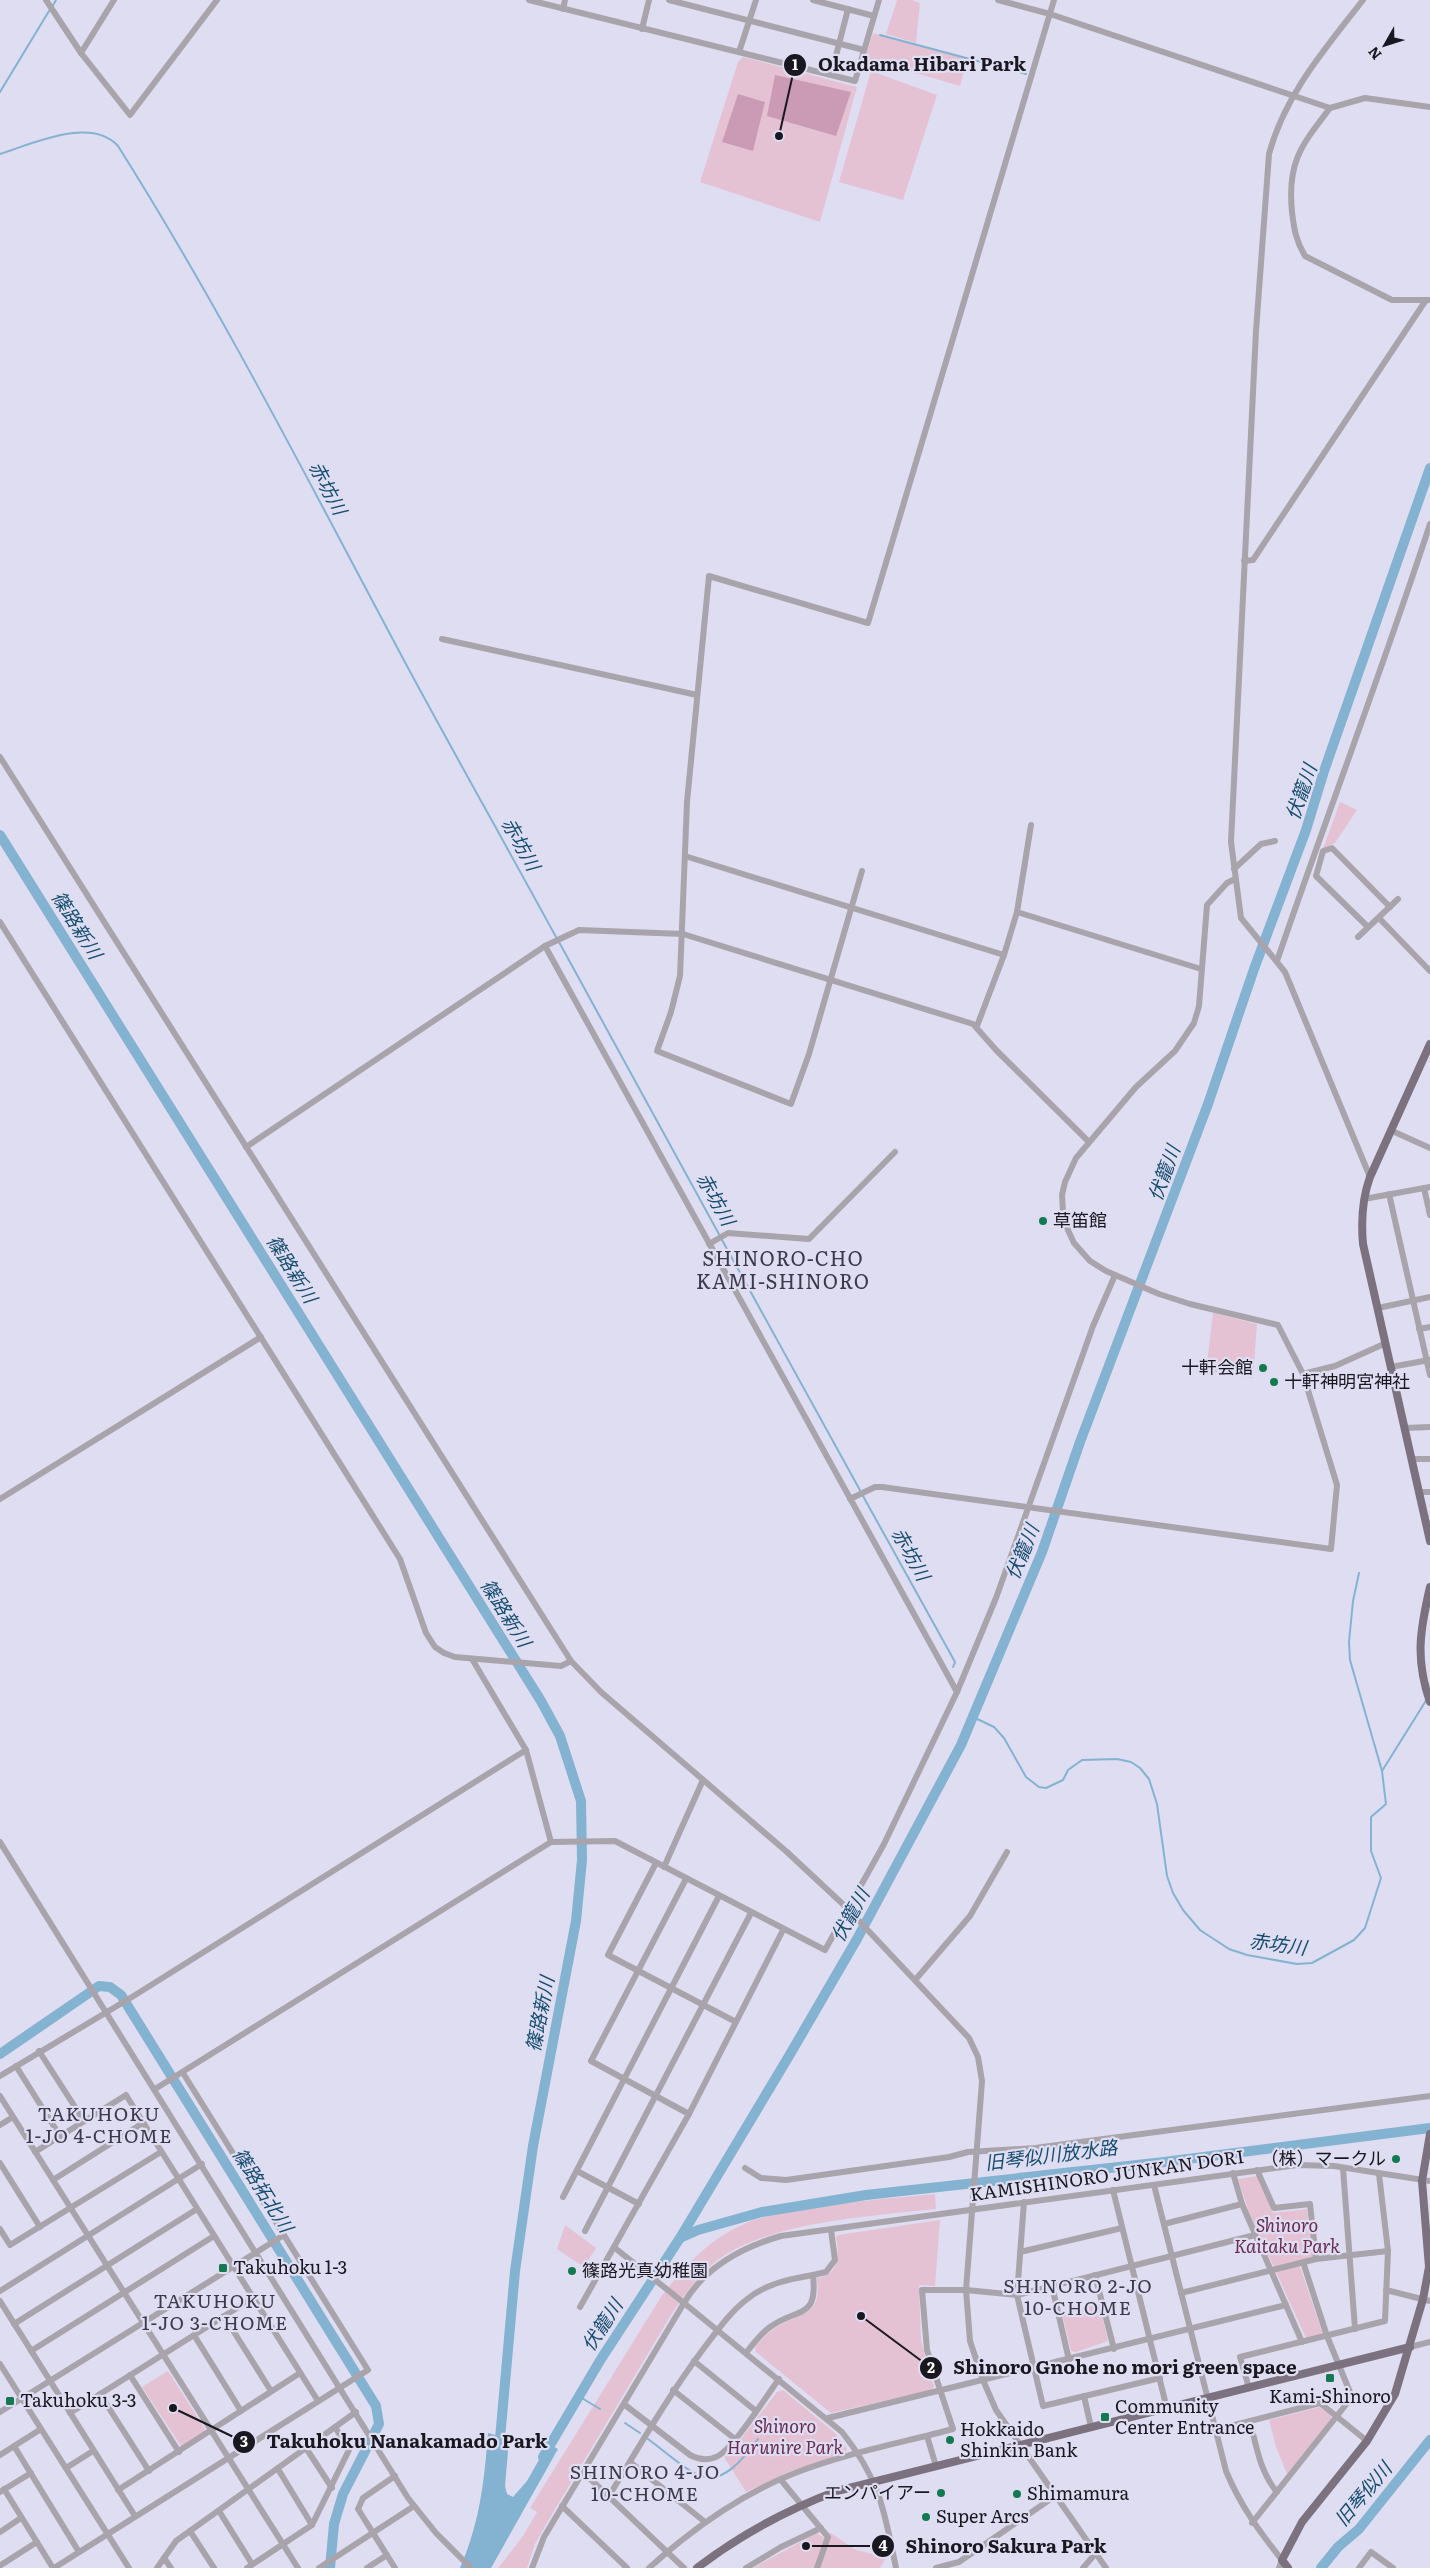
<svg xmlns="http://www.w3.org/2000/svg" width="1430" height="2568" viewBox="0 0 1430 2568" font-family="Literata,'Noto Sans JP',serif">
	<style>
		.green { fill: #e4c2d4 }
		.forest { fill: #cb9bb6 }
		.water { fill: #84b2d1 }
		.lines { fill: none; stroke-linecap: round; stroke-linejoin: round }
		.stream { stroke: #84b2d1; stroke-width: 2 }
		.river { stroke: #84b2d1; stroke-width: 10 }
		.minor { stroke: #a9a4ab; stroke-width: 6 }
		.major { stroke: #7c717f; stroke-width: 8 }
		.poi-dot { fill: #147951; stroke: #dfddf2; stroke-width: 2 }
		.labels { text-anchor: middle; stroke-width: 4.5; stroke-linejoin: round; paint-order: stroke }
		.poi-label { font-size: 18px; fill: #19171f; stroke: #dfddf2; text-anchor: start }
		.street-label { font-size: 18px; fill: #19171f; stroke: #dfddf2 }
		.park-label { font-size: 18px; font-style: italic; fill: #672c51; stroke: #dfddf2 }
		.water-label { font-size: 19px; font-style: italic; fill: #164d6e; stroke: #dfddf2 }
		.neighbourhood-label { font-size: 19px; letter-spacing: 1px; fill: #3b394a; stroke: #dfddf2 }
		.quarter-label { font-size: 20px; letter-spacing: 1px; fill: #3b394a; stroke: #dfddf2 }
		.leader { fill: none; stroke: #19171f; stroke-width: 2 }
		.callout-dot { fill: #19171f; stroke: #dfddf2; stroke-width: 2 }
		.mark-label { font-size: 15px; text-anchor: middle; font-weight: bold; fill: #fff }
		.callout-label { font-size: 19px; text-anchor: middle; font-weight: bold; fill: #19171f; stroke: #dfddf2; stroke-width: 4.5; stroke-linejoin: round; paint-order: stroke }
	</style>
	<rect width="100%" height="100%" fill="#dfddf2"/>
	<!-- green -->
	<g class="green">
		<polygon points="897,0 912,0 920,3 916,43 886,34"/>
		<polygon points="873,33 967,59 960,86 865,58"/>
		<polygon points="743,57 857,87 820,222 700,182 738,62"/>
		<polygon points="871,71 937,95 903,200 839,182"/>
		<polygon points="1340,802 1357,810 1335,843 1323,849"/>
		<polygon points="1213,1313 1257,1324 1253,1378 1206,1371"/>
		<polygon points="1257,2176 1273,2213 1307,2209 1313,2257 1298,2261 1323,2334 1306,2338 1249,2212 1238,2179"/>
		<path d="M935,2194L936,2209C871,2216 766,2222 715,2262C697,2276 684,2296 671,2315L548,2521L535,2544L527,2568H498L523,2536L537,2512L530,2508L661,2297C681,2270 708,2240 740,2226C754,2218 771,2216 787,2212C836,2202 886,2199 935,2194Z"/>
		<path d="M940,2220L935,2286L919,2285L921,2341L934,2386L932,2390L831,2413L756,2352L755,2347C762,2339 771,2329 782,2324C807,2312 821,2313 817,2278C840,2274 839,2256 836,2237L838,2235Z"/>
		<polygon points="565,2225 596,2248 584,2267 557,2249"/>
		<polygon points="1099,2304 1108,2341 1076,2352 1071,2351 1062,2313"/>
		<polygon points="168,2371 205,2429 204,2432 181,2446 142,2387"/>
		<polygon points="783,2390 835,2433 847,2449 845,2453 791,2471 746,2492 724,2457 730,2453 777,2392"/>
		<polygon points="1320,2407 1331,2416 1331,2419 1287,2474 1276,2447 1269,2420"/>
		<polygon points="817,2533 824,2538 831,2533 854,2549 886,2558 880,2568 753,2568"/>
	</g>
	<!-- forest -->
	<g class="forest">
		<polygon points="775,75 851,92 836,136 767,116"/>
		<polygon points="738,94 765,102 753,151 722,142"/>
	</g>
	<!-- water -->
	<path class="water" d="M488,2433L509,2439L505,2486L507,2494L513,2497L527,2481L548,2444L558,2449L491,2568H460C480,2521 484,2484 488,2433Z"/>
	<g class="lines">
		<!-- stream -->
		<g class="stream">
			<polyline points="52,7 56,0"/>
			<polyline points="880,35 1026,74"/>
			<polyline points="0,92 49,11"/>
			<path d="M0,154C32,144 91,116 118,146C224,314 314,492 407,666C456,757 507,847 556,937"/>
			<polyline points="559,942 720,1236"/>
			<polyline points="722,1240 861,1492"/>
			<polyline points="863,1496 955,1662 953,1667"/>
			<polyline points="973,1717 994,1727 1004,1738 1026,1777 1039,1787 1046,1788 1063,1780 1068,1770 1082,1760 1117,1759 1131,1762 1140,1768 1149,1779 1157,1804 1167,1876 1173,1893 1183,1910 1200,1930 1229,1949 1247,1955 1297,1964 1312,1963 1354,1940 1365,1928 1381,1878 1371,1851 1371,1817 1386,1804 1382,1771 1350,1660 1349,1642 1353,1601 1359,1573"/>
			<polyline points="1382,1771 1427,1699"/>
			<polyline points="580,2397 600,2409"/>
			<polyline points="625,2423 640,2433"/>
			<path d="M648,2439C699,2477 712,2502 758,2439"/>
		</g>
		<!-- river -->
		<g class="river">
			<polyline points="0,835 541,1701 560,1736 581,1801 582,1860 576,1921 533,2146 515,2271 499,2450"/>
			<polyline points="0,2054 99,1986 110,1987 121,1995 376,2406 379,2424 343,2494 334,2524 330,2568"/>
			<polyline points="680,2238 698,2230 762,2212 866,2195 1164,2162 1430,2128"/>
			<polyline points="543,2457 601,2359 680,2238 789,2056 857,1939 961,1745 1042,1552 1080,1442 1208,1104 1254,969 1306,830 1324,771 1430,468"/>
			<polyline points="1321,2568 1338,2547 1359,2529 1430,2440"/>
		</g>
		<!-- minor -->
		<g class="minor">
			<polyline points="46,0 81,53"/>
			<polyline points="114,0 81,53 130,115 217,0"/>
			<polyline points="529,0 855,81 879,0"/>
			<polyline points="669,0 864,50"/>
			<polyline points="813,0 874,16"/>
			<path d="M998,0L1050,14L1330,108C1301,146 1287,162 1292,212C1294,229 1296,241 1305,256L1392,300H1430"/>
			<path d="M1363,0C1326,48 1285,94 1269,154L1256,331L1231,842L1241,918L1285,972L1370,1177"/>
			<polyline points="563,9 565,0"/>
			<polyline points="642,29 649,0"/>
			<polyline points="739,52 756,0"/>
			<polyline points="831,75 848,9"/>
			<polyline points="1330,108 1365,98 1430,107"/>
			<polyline points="1244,561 1253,560 1426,300"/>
			<polyline points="442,639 697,695"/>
			<polyline points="0,757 571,1661 601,1692 787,1852 847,1908 969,2038 978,2057 982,2081 966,2290 970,2341 983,2380 996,2410 1106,2568"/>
			<polyline points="1031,825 1017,912 1201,969"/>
			<polyline points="685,856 1004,955"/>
			<polyline points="1234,869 1261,844 1275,841"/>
			<polyline points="862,871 809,1054 791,1104 657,1051 671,1012 680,976 687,802 709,576 868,623 1054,0"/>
			<polyline points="1235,879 1227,883 1207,905 1199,1006 1194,1023 1175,1051 1136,1087 1076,1158 1065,1182 1062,1195 1063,1212 1067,1228 1074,1243 1090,1261 1106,1271 1159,1294 1190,1304 1278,1325 1303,1374 1335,1366 1386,1343"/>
			<polyline points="1379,918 1430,971"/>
			<polyline points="0,922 400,1559 426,1633 435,1647 444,1653 455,1657 561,1666 571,1661"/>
			<polyline points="1368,927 1316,876 1323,851 1332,848 1390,907"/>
			<polyline points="1358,937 1398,899"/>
			<polyline points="545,946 957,1692"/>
			<path d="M1277,961C1327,815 1382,671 1430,524"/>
			<polyline points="977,1026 1004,955 1017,912"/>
			<polyline points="1390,1130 1430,1148"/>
			<polyline points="246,1147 545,946 579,930 683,934 973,1024 997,1051 1089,1142"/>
			<polyline points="1424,1188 1430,1215"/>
			<polyline points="1389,1194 1430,1375"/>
			<polyline points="1364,1199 1430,1187"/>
			<polyline points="709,1244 728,1233 809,1239 895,1152"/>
			<polyline points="1378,1308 1430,1297"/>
			<polyline points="1419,1329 1430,1327"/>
			<polyline points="1391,1367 1429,1360"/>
			<polyline points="1404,1428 1430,1427"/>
			<polyline points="1412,1459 1430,1459"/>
			<polyline points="1419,1492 1430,1492"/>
			<polyline points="0,1499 261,1337"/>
			<polyline points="850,1499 875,1487 882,1487 1331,1549 1337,1485 1303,1374"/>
			<polyline points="472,1659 526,1750 551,1842"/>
			<polyline points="0,1842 408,2498 436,2533 471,2568"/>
			<polyline points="656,1863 608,1955 736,2022"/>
			<polyline points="664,1867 703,1780"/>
			<polyline points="686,1879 591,2061 689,2114"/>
			<polyline points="916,1979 970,1916 1007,1852"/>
			<polyline points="39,2051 84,2121"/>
			<polyline points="16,2066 60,2136"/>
			<polyline points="0,2076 132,1997 526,1750"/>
			<polyline points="155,2089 551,1842 615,1841 825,1950 884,1844 957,1692 996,1598 1093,1326 1115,1275"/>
			<polyline points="0,2096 298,2568"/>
			<polyline points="0,2125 13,2117"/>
			<polyline points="35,2152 126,2095 318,2401"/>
			<polyline points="0,2163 40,2227"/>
			<polyline points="745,2168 761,2178 786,2180 949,2157 968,2152 1035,2148 1430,2096"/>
			<polyline points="1343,2168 1355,2329"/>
			<polyline points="1257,2170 1274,2208 1310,2204 1316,2259"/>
			<polyline points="577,2171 639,2204"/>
			<polyline points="1233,2173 1242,2204 1302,2342"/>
			<polyline points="53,2180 143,2123"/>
			<path d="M1154,2185L1226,2471C1240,2505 1259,2531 1282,2560L1279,2568"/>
			<polyline points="1113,2190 1167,2409"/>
			<polyline points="563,2197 719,1896"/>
			<polyline points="1024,2202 1017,2295 1043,2406 1160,2378"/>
			<polyline points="1164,2224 1242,2204"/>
			<polyline points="0,2229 10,2245 161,2152"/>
			<polyline points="585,2231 751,1913"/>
			<polyline points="1020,2252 1122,2228"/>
			<polyline points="1095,2275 1114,2349"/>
			<polyline points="1052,2286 1069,2360"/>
			<polyline points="1386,2290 1430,2301"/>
			<polyline points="0,2291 202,2164"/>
			<polyline points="1181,2293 1316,2259 1388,2251"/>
			<polyline points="0,2301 135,2516"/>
			<polyline points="580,2307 689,2114 783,1930"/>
			<polyline points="224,2316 271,2391"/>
			<polyline points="14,2324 197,2209"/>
			<polyline points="194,2335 241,2411"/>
			<polyline points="1410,2347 1430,2342"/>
			<polyline points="31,2351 214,2236"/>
			<path d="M746,2353C753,2344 760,2334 770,2327C798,2307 818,2320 813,2275L826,2272L835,2260L831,2230"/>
			<polyline points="694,2361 756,2411"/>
			<polyline points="0,2364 129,2568"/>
			<polyline points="130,2375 179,2452"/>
			<polyline points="1249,2388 1240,2357 1385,2321 1388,2251 1379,2174"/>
			<polyline points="673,2390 735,2439"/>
			<polyline points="100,2394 149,2471"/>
			<polyline points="1084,2396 1091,2427"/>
			<path d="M625,2405L690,2455C698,2459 707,2461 716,2457C732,2451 767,2395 779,2379"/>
			<polyline points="0,2412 284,2235"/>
			<polyline points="70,2413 253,2298"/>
			<polyline points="828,2418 1286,2305"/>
			<path d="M1250,2421C1256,2445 1260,2472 1277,2492"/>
			<polyline points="1215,2430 1320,2403 1367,2441"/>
			<polyline points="927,2436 936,2466"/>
			<polyline points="14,2446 79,2552"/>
			<polyline points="306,2448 332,2488"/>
			<polyline points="0,2455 41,2429"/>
			<polyline points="630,2462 705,2522"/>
			<polyline points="66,2468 93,2451"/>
			<polyline points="278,2469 312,2525"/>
			<polyline points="583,2472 684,2568"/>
			<polyline points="395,2476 363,2498 358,2509 395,2568"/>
			<polyline points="781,2480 828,2537 817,2568"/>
			<polyline points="4,2489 53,2568"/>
			<polyline points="118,2490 300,2373"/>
			<polyline points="0,2492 31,2473"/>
			<path d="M609,2496C639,2447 667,2398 701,2352C715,2334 728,2314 746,2300C765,2284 789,2279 813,2275"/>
			<polyline points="562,2506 627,2568"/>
			<polyline points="219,2511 252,2564"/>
			<polyline points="1252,2523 1352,2397 1327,2336 1303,2262"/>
			<polyline points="190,2531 214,2568"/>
			<polyline points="0,2532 21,2518"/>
			<polyline points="164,2558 171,2568"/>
			<polyline points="1,2565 37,2542"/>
			<polyline points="54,2568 368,2370 183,2073"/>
			<polyline points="157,2568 176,2541 356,2412"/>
			<polyline points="247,2568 312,2525 349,2450 335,2427"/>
			<polyline points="319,2568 414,2506"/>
			<polyline points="367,2568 387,2555"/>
			<polyline points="532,2568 544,2537 684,2303 615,2248"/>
			<path d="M649,2568C692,2529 741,2494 795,2473C846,2453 901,2443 953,2429L927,2350L922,2290H966L1017,2295L1255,2235"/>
			<polyline points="746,2568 781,2547 821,2528"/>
			<path d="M896,2568C884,2509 880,2480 842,2432L684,2303C705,2267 743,2247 781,2236L1297,2165L1334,2166L1430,2181"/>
			<polyline points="936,2568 959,2562 1055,2496"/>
			<polyline points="1083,2568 1096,2553"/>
			<polyline points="1359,2568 1371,2552 1393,2568"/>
		</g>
		<!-- major -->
		<g class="major">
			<path d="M1430,1044L1370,1177C1362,1199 1361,1221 1363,1244L1430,1541"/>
			<path d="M1430,1587C1420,1630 1415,1659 1430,1702"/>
			<path d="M697,2568C740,2535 786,2510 837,2491L1410,2347"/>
			<polyline points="1288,2568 1282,2560 1302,2522 1367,2441 1395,2394 1423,2299 1429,2267 1422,2181 1430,2134"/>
		</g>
	</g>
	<!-- markers -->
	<g class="poi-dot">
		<circle cx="1043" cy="1221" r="5"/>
		<circle cx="1263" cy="1368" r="5"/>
		<circle cx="1274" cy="1382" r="5"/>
		<circle cx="1396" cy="2159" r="5"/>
		<rect x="218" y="2263" width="10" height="10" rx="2.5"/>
		<circle cx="572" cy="2271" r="5"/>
		<rect x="1325" y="2373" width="10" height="10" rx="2.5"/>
		<rect x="5" y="2396" width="10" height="10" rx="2.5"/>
		<rect x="1100" y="2412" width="10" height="10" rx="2.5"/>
		<circle cx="950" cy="2440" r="5"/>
		<circle cx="941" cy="2493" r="5"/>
		<circle cx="1017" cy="2494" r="5"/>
		<circle cx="926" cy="2517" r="5"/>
	</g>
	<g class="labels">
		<!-- poi labels -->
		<g class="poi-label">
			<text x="1053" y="1227">草笛館</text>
			<text x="1253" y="1374" text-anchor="end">十軒会館</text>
			<text x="1284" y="1388">十軒神明宮神社</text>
			<text x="1386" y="2165" text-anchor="end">（株）マークル</text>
			<text x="233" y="2274">Takuhoku 1-3</text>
			<text x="582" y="2277">篠路光真幼稚園</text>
			<text x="1330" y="2403" text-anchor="middle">Kami-Shinoro</text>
			<text x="20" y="2407">Takuhoku 3-3</text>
			<text x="1115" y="2413">Community<tspan x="1115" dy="21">Center Entrance</tspan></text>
			<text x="960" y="2436">Hokkaido<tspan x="960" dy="21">Shinkin Bank</tspan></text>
			<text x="931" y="2499" text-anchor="end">エンパイアー</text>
			<text x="1027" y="2500">Shimamura</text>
			<text x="936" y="2523">Super Arcs</text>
		</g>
		<!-- street labels -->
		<g class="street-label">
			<text transform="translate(1107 2176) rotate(-8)" y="6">KAMISHINORO JUNKAN DORI</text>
		</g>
		<!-- park labels -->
		<g class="park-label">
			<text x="1287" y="2232">Shinoro<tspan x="1287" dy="21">Kaitaku Park</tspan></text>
			<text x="785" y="2433">Shinoro<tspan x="785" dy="21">Harunire Park</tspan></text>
		</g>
		<!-- water labels -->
		<g class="water-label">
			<text transform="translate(328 488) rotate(62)" y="7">赤坊川</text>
			<text transform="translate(1301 792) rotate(-71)" y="7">伏籠川</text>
			<text transform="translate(521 844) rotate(61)" y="7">赤坊川</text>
			<text transform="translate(77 925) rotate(58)" y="7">篠路新川</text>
			<text transform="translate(1164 1173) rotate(-70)" y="7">伏籠川</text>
			<text transform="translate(716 1199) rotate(61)" y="7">赤坊川</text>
			<text transform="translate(292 1269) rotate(58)" y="7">篠路新川</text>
			<text transform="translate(1022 1552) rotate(-68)" y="7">伏籠川</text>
			<text transform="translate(911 1554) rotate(61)" y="7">赤坊川</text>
			<text transform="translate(506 1613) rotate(58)" y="7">篠路新川</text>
			<text transform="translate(850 1915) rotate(-61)" y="7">伏籠川</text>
			<text transform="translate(1278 1944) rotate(8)" y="7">赤坊川</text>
			<text transform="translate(540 2014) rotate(-79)" y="7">篠路新川</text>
			<text transform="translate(1051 2155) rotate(-7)" y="7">旧琴似川放水路</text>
			<text transform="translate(263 2190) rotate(58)" y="7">篠路拓北川</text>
			<text transform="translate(602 2325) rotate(-57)" y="7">伏籠川</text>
			<text transform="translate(1363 2494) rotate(-50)" y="7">旧琴似川</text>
		</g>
		<!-- neighbourhood labels -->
		<g class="neighbourhood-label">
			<text x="99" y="2121">TAKUHOKU<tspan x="99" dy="22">1-JO 4-CHOME</tspan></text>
			<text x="1078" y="2293">SHINORO 2-JO<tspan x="1078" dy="22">10-CHOME</tspan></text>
			<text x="215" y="2308">TAKUHOKU<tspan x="215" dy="22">1-JO 3-CHOME</tspan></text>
			<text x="645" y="2479">SHINORO 4-JO<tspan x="645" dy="22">10-CHOME</tspan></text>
		</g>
		<!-- quarter labels -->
		<g class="quarter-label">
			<text x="783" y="1266">SHINORO-CHO<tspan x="783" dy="23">KAMI-SHINORO</tspan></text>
		</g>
	</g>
	<!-- callouts -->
	<path class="leader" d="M779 136L795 65M861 2316L931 2368M173 2408L244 2442M806 2546L883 2546"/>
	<g class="callout-dot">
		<circle cx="779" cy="136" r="5"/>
		<circle cx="861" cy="2316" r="5"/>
		<circle cx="173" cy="2408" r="5"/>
		<circle cx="806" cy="2546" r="5"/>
		<circle cx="795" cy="65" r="12"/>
		<circle cx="931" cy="2368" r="12"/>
		<circle cx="244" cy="2442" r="12"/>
		<circle cx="883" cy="2546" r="12"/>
	</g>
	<g class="mark-label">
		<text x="795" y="70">1</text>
		<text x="931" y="2373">2</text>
		<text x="244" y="2447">3</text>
		<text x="883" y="2551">4</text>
	</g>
	<g class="callout-label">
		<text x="922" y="71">Okadama Hibari Park</text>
		<text x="1125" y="2374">Shinoro Gnohe no mori green space</text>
		<text x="407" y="2448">Takuhoku Nanakamado Park</text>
		<text x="1006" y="2553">Shinoro Sakura Park</text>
	</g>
	<!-- north arrow -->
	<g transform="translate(1385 45) rotate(231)" stroke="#dfddf2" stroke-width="4" paint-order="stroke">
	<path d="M0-4L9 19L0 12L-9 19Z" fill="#19171f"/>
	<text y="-8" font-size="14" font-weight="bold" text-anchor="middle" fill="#19171f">N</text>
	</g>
</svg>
